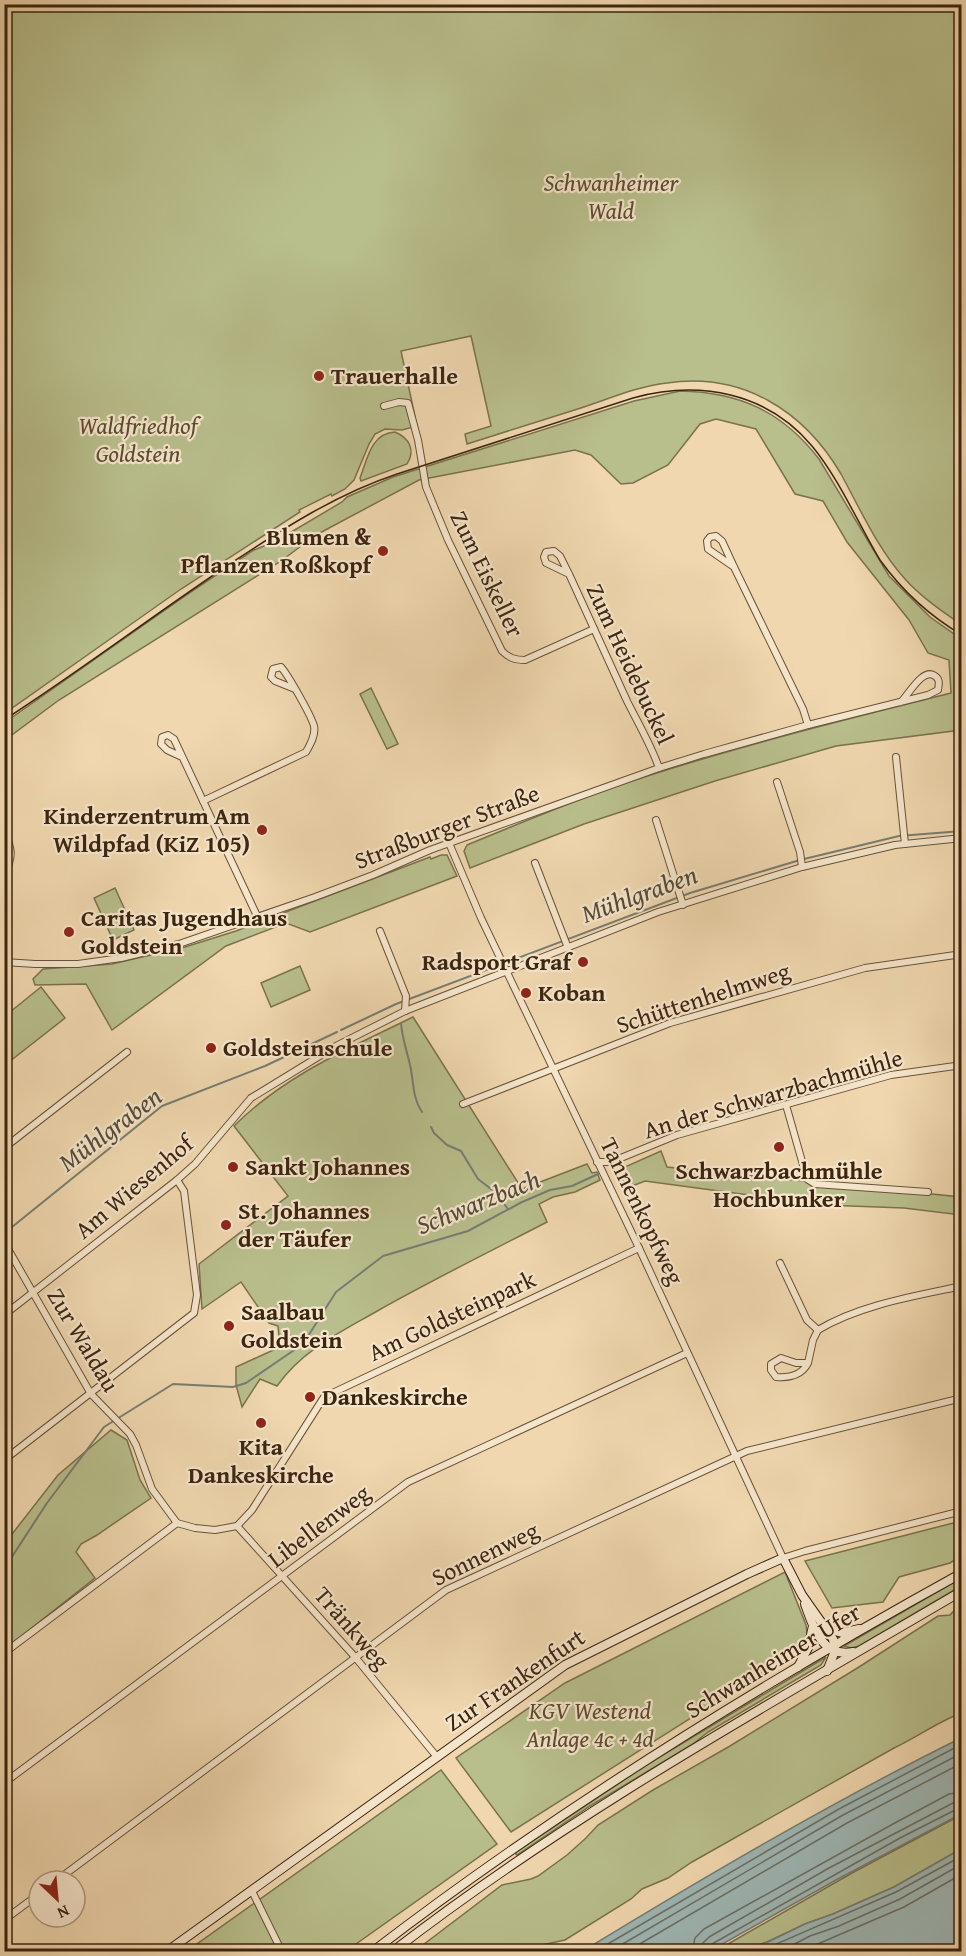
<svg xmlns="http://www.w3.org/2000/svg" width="966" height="1956" viewBox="0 0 966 1956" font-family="'Gentium Book Plus',serif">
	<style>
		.green { fill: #b8be8c; stroke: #7a724e; stroke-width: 1.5 }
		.water { fill: #9eb7b5; stroke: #777d73; stroke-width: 1.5 }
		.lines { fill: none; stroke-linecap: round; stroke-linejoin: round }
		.shore { stroke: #6d6e62; stroke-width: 1.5 }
		.stream { stroke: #777d73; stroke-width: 2 }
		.street-casing { stroke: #695238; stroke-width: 8 }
		.secondary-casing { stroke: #3c2510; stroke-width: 10 }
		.street { stroke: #f5e5cb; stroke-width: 6 }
		.secondary { stroke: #f5e5cb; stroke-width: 8 }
		.tram { stroke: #3c2510; stroke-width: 1.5 }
		.poi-dot { fill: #8f2418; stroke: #f5e5cb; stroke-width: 2 }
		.labels { text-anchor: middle; stroke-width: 4.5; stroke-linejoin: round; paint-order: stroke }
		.park-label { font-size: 24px; font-style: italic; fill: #5b4b2f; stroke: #f5e5cb }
		.poi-label { font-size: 24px; font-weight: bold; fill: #3c2510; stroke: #f5e5cb; text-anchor: start }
		.street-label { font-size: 24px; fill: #3c2510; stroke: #f5e5cb }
		.water-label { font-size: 26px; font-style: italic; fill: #544a39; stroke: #f5e5cb }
	</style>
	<rect width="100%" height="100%" fill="#f0d7af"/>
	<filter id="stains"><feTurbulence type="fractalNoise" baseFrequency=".00333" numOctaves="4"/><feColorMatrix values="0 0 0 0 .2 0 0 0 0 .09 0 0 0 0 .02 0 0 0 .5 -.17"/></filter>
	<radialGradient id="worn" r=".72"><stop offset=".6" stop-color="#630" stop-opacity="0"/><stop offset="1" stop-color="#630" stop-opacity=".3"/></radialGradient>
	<!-- green -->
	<g class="green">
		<path d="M5,5H961V624C941,611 921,597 905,579C878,549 860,509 841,474C804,411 743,372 667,383C639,386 611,398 584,407C545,419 506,432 467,444L465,434L491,426L471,336L401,351L417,426L402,430L385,429L375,434L369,444L354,480L345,489L332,496L331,494L299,510L300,512L181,589L5,713Z"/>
		<path d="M680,391C739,392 782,411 819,459L889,576L930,617L961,639V730L836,746L715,781L584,824L470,868L464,851L467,845C521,823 574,800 629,782C735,747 843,720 951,693L949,660L928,653L909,620L847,542L823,501L795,494L756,429L716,419L700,424L668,465L633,483L621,484L591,455L575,450L419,480L316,535L281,561L59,700L5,740L4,723L185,596L254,550L276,541L342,502L347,497L393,477L634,401Z"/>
		<path d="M395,432C409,438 416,450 407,464L361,481L360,478C367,460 371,433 395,432Z"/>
		<polygon points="371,688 398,744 387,749 360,694"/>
		<polygon points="441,855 447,855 457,876 310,932 286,923 226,946 112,1030 86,984 35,985 33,979 43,969 112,964 185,947 236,931 430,857 431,859"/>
		<polygon points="115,888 134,930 113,940 94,898"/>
		<polygon points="300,966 310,990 271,1007 261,983"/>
		<polygon points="41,987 65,1018 5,1065 5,1016"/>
		<path d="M413,1017L522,1189L587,1164L592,1173L597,1172L600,1180L575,1192L553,1197L539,1204L547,1222C491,1251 434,1279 379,1310C341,1332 303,1349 277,1386L260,1379L242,1407L236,1385V1367L280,1347L278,1326L269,1323L241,1282L202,1309L199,1264L288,1196L234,1126C285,1075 350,1048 413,1017Z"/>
		<polygon points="661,1151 667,1167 961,1197 961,1215 904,1208 824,1205 645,1181 627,1188 618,1170"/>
		<polygon points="111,1430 127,1440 140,1480 151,1498 97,1535 81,1544 76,1552 95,1578 5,1649 5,1533 9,1538 58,1475"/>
		<polygon points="961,1521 961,1556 950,1563 899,1577 883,1602 832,1608 805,1561"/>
		<polygon points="785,1572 806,1625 808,1640 798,1650 511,1832 456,1758 565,1683"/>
		<polygon points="961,1578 961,1586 859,1646 851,1648 844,1646"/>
		<path d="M961,1603V1713C938,1722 917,1737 894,1748L692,1862L668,1878L642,1889L631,1899L565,1940L542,1945L535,1951H415L502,1885L531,1879L538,1876L567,1855L586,1838L598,1825L653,1790L730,1746L859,1667L938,1616L950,1615Z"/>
		<polygon points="826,1657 821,1665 708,1732 693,1744 590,1806 517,1855 515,1853 651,1762"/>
		<polygon points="441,1770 497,1844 346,1951 190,1952 190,1949"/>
		<polygon points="961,1815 961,1849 894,1887 833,1914 805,1924 767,1942 738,1951 714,1952 852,1873"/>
	</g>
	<!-- water -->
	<g class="water">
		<path d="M961,1738V1814L836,1880L710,1951H583C706,1876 832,1802 961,1738Z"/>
		<polygon points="961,1849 961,1951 738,1951 768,1942 805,1924 833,1914 894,1887"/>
	</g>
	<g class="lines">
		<!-- shore -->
		<g class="shore">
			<polyline points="594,1952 839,1809 962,1744"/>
			<polyline points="609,1952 843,1815 962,1753"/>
			<polyline points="626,1952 847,1823 962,1763"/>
			<polyline points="692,1952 695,1938 704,1929 893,1824 949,1794 962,1792"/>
			<polyline points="701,1952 703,1943 709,1937 829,1868 953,1803 962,1801"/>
			<polyline points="709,1952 712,1944 900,1838 957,1809 962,1809"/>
			<polyline points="758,1952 896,1892 962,1856"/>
			<polyline points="779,1952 810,1936 839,1926 900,1899 962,1864"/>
			<polyline points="799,1952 904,1907 962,1874"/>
		</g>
		<!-- stream -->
		<g class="stream">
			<path d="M401,1023C402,1038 407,1051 410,1065C414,1081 412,1098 422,1112"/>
			<polyline points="341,1030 396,1004 690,893 800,860 899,836 962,831"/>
			<polyline points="431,1127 434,1133 447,1145 461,1151 478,1179 495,1192 508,1209"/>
			<polyline points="12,1227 162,1106 265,1066 337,1032"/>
			<polyline points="4,1569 47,1503 104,1427 173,1384 233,1387 246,1383 303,1344 336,1292 383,1256 468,1231 522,1202 550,1190 572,1186 598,1174"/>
		</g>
		<defs>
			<g id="street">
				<path d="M384,406L399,402L408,403L418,440L426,487L448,540L502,651C509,658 515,660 525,660L594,629"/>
				<polyline points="734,567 708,549 707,541 710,537 716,536 722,541 734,567 803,709 808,725"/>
				<path d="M569,574L546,563L544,557L546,552L554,551L560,556L569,574C589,617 608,659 627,701C637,721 652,747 659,768"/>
				<polyline points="180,756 167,750 161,744 162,737 168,735 174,739 258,918"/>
				<polyline points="896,757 905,844"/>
				<polyline points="777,782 800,852 802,867"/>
				<path d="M203,801L306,752C310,745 316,735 314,726C311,715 288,675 281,667L273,669L271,677L275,681L295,689"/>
				<polyline points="656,820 683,905"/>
				<path d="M4,831C14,852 12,857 4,878"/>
				<polyline points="449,843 481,918 639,1248 783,1558 805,1551 962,1511"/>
				<polyline points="535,863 568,948"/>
				<polyline points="380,931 406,996 405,1011"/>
				<path d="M4,962L35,964H78L121,958L179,944L315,897L373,875L430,850L659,768L704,754L808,725L928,695L938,690C939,684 940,679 935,676C923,667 909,694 901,702"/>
				<polyline points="463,1104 670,1023 865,968 962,954"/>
				<polyline points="786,1105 807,1179 815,1184 928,1192"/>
				<polyline points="4,1148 127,1052"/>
				<polyline points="597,1162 611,1162 677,1135 891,1075 962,1065"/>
				<polyline points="4,1242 91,1394 130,1434 136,1445 152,1489 177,1523 195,1528 215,1530 237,1526"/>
				<path d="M780,1263L807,1320L818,1330C859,1305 915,1296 962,1286"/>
				<polyline points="4,1315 177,1180 195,1164 251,1098 336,1046 405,1011 658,912 802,867 895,845 962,838"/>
				<path d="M808,1363C802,1375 789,1378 776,1377L771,1370V1364L781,1358L796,1363H808L813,1340L818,1330"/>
				<polyline points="4,1460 194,1313 197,1295 184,1191 177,1180"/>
				<polyline points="237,1526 252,1510 324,1397 639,1248"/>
				<polyline points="237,1526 355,1657 437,1757"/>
				<polyline points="4,1653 177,1523"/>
				<polyline points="4,1783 408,1482 687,1353"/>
				<polyline points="56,1881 446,1590 747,1451 962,1398"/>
				<polyline points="252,1891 282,1952"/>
				<polyline points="4,1920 39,1894"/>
			</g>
			<g id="secondary">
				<path d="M805,1604C813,1627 822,1658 853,1652"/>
				<polyline points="827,1629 842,1633 859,1629"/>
				<polyline points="798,1667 808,1648 813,1626"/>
				<polyline points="166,1952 565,1665 747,1574 783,1558 802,1595 833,1639 835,1651 827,1671"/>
				<path d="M372,1952C557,1810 757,1686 962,1573"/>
				<path d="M392,1952C570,1814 768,1705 962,1591"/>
			</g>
		</defs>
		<!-- street casing -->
		<use href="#street" class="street-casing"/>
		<!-- secondary casing -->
		<use href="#secondary" class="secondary-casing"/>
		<!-- street -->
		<use href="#street" class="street"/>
		<!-- secondary -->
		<use href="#secondary" class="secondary"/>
		<!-- tram -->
		<path class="tram" d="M4,720C82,670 156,613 233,562C284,528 337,494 397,474L633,398C699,380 767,392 812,446C838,477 859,525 880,560C903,592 928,615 962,635"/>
	</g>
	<!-- markers -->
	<g class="poi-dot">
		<circle cx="319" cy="376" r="6"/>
		<circle cx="383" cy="551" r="6"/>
		<circle cx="262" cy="830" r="6"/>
		<circle cx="69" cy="932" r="6"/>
		<circle cx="583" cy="962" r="6"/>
		<circle cx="526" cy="993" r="6"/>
		<circle cx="211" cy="1048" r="6"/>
		<circle cx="779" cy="1147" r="6"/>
		<circle cx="233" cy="1167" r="6"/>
		<circle cx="226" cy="1225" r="6"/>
		<circle cx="229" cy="1326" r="6"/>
		<circle cx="310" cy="1397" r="6"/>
		<circle cx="261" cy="1423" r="6"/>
	</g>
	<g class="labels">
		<!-- park labels -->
		<g class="park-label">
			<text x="611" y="191">Schwanheimer<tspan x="611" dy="28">Wald</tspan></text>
			<text x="138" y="434">Waldfriedhof<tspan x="138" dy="28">Goldstein</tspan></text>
			<text x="590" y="1719">KGV Westend<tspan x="590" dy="28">Anlage 4c + 4d</tspan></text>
		</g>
		<!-- poi labels -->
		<g class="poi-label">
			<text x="331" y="384">Trauerhalle</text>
			<text x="371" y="545" text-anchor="end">Blumen &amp;<tspan x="371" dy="28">Pflanzen Roßkopf</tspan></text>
			<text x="250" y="824" text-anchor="end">Kinderzentrum Am<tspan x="250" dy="28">Wildpfad (KiZ 105)</tspan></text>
			<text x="81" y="926">Caritas Jugendhaus<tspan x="81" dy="28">Goldstein</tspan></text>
			<text x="571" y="970" text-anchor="end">Radsport Graf</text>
			<text x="538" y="1001">Koban</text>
			<text x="223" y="1056">Goldsteinschule</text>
			<text x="245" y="1175">Sankt Johannes</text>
			<text x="779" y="1179" text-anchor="middle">Schwarzbachmühle<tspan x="779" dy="28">Hochbunker</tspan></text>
			<text x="238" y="1219">St. Johannes<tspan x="238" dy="28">der Täufer</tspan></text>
			<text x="241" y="1320">Saalbau<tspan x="241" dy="28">Goldstein</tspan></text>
			<text x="322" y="1405">Dankeskirche</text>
			<text x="261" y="1455" text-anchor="middle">Kita<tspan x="261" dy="28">Dankeskirche</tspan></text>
		</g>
		<!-- street labels -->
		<g class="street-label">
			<text transform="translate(487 574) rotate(64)" y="8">Zum Eiskeller</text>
			<text transform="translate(630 664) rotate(65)" y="8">Zum Heidebuckel</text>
			<text transform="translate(447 827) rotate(-21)" y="8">Straßburger Straße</text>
			<text transform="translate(703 998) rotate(-18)" y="8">Schüttenhelmweg</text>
			<text transform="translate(773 1094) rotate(-16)" y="8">An der Schwarzbachmühle</text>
			<text transform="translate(134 1187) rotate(-40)" y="8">Am Wiesenhof</text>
			<text transform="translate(642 1211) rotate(64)" y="8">Tannenkopfweg</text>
			<text transform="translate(452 1316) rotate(-25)" y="8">Am Goldsteinpark</text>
			<text transform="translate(83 1340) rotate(59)" y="8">Zur Waldau</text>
			<text transform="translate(319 1526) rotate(-37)" y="8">Libellenweg</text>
			<text transform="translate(485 1554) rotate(-26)" y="8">Sonnenweg</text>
			<text transform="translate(352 1628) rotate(49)" y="8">Tränkweg</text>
			<text transform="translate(773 1661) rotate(-31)" y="8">Schwanheimer Ufer</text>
			<text transform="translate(515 1680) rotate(-34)" y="8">Zur Frankenfurt</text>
		</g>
		<!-- water labels -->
		<g class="water-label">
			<text transform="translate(639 894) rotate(-20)" y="9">Mühlgraben</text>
			<text transform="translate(110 1129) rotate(-37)" y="9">Mühlgraben</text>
			<text transform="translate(478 1202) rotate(-22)" y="9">Schwarzbach</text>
		</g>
	</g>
	<!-- margin -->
	<rect width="966" height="1956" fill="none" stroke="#f0d7af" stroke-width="24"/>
	<rect x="6" y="6" width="954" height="1944" fill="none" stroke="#3c2510" stroke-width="3"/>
	<rect x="12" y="12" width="942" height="1932" fill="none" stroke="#3c2510" stroke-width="1.5"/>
	<!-- north arrow -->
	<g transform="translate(57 1899) rotate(154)"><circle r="28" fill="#f5e5cb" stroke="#ab9880" stroke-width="1.5"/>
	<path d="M0-4.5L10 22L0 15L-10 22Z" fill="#8f2418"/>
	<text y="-9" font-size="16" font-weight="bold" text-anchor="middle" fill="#3c2510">N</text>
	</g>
	<rect width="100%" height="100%" filter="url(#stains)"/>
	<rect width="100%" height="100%" fill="url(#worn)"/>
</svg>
